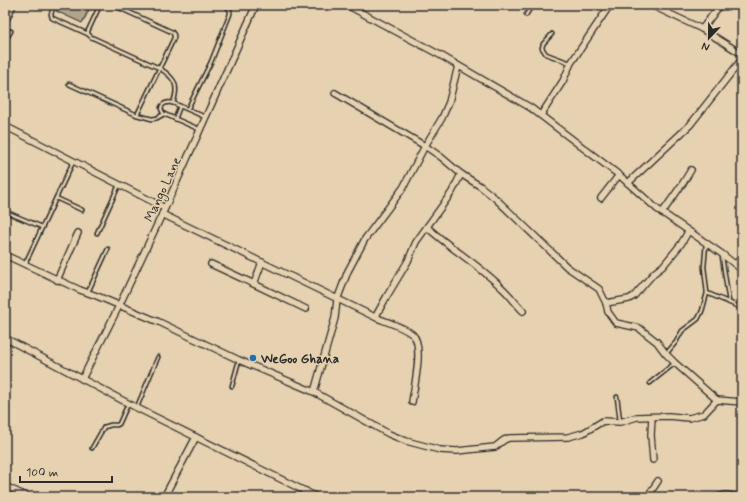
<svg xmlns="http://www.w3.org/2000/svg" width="747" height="502" viewBox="0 0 747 502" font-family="Mynerve,sans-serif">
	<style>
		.building { fill: #b2a38b; stroke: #2b2b2b; filter: url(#shadow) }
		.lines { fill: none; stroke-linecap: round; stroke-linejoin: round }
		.service-casing { stroke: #2b2b2b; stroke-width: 5.5 }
		.minor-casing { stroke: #2b2b2b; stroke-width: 8 }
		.service { stroke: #e6d1b0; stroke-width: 2.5 }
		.minor { stroke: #e6d1b0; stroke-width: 5.5 }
		.poi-dot { fill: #1f6fb2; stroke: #e6d1b0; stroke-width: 1.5 }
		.labels { text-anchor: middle; stroke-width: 3; stroke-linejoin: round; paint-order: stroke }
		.street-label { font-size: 13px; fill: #2b2b2b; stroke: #e6d1b0 }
		.poi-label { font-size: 13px; font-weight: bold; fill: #2b2b2b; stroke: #e6d1b0; text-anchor: start }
	</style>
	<defs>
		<filter id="shadow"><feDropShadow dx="2" dy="-2" stdDeviation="0" flood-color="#0004"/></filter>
	</defs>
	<rect width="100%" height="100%" fill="#e6d1b0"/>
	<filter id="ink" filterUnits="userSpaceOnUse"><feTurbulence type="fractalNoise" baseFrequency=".025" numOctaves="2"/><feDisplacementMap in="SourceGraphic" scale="8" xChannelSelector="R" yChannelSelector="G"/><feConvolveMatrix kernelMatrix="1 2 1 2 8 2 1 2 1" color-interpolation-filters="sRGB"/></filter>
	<g filter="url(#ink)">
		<!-- building -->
		<polygon class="building" points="59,5 91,5 82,23 56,11"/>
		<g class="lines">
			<defs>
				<g id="service">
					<polyline points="54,5 51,14 52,18 88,34"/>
					<path d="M100,5L88,31V34L91,37L159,68C174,77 180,85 173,103"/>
					<polyline points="113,5 172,32 174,35 174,38 137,115"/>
					<polyline points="526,15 532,5"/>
					<polyline points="552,34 543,44 542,48 546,54 570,63"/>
					<polyline points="5,41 11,31"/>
					<polyline points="69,84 137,115 152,119 157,118 164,114"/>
					<polyline points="188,108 211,62 230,14 230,10 225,5"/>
					<polyline points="175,119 180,106"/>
					<path d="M201,130L164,114C157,106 165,101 173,103L205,117"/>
					<polyline points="73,162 56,198 82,210"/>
					<polyline points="6,212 42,227"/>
					<polyline points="97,233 119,185"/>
					<polyline points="722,256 729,302"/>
					<polyline points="734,263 742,256"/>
					<polyline points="25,264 56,198"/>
					<polyline points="88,292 108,249"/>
					<polyline points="707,293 737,306 742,307"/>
					<polyline points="666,354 676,342 682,331 698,319 702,311 707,293 704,267 706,243"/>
					<polyline points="650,383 675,363"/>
					<polyline points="232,386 239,360"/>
					<polyline points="617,397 620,421"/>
					<polyline points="137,407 158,357"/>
					<polyline points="92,448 104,427 111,425 117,425 119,424 128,404"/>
				</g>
				<g id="minor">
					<polyline points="347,5 440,55 531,108 619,175 657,209 722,254 742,270"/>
					<polyline points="651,5 702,29 742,54"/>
					<polyline points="5,22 13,5"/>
					<polyline points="702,29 720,5"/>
					<polyline points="458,66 449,102 442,118 425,146 441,157 461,174 480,186 495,198 567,267 599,289 606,303 608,312 616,323 639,328 657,342 666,354 675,363 717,400 742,402"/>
					<polyline points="541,115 563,81 571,63 610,5"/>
					<polyline points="5,126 165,208"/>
					<polyline points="628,183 690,125 742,59"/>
					<polyline points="601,198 619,175"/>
					<polyline points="662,213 683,183 691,170"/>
					<polyline points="162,214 377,318"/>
					<path d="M427,227C451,249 479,265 502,288C510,295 516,304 523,311"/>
					<polyline points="5,255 80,290 97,296 159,322 239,360 314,392 389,434 406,441 440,450 457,451 495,447 504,440 509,438 568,437 583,433 603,421 620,422 637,417 669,416 689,418 704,414 717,400"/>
					<polyline points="211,264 254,284 306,309"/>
					<polyline points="57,280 78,233"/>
					<polyline points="254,284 262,262"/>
					<polyline points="606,303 629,299 634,296 654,273 663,266 681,244 688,232"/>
					<polyline points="5,338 137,408 317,497"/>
					<polyline points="82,379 119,306 165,208 256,5"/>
					<polyline points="314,392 335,318 337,300 348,271 365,239 403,188 425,146 335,93"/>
					<path d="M412,402C414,388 424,345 413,335C406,328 387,322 377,318V314L387,296L408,261L416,242L452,192L461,174"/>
					<polyline points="652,417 651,435 653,460"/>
					<polyline points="5,486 28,497"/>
					<polyline points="164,497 196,437"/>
					<polyline points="302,497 306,491"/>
					<polyline points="650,497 650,493 658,481"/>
					<polyline points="718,497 726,495 739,497"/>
				</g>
			</defs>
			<!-- service casing -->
			<use href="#service" class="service-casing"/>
			<!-- minor casing -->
			<use href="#minor" class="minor-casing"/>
			<!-- service -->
			<use href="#service" class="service"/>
			<!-- minor -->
			<use href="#minor" class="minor"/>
		</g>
	</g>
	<!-- markers -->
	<circle class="poi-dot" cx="253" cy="358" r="4"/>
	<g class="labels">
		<!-- street labels -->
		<g class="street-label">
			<text transform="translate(162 189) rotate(-65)" y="5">Mango Lane</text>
		</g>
		<!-- poi labels -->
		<g class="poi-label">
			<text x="261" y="363">WeGoo Ghana</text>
		</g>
	</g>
	<!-- margin -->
	<rect width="747" height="502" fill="none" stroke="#e6d1b0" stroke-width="20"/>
	<rect x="10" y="10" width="727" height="482" fill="none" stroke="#2b2b2b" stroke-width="1.5" filter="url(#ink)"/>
	<!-- north arrow -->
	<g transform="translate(709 38) rotate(202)" stroke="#e6d1b0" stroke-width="3" paint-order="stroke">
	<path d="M0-3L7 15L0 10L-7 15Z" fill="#2b2b2b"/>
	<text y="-6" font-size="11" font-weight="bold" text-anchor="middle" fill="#2b2b2b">N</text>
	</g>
	<!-- scale -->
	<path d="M20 476v6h92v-6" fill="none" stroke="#2b2b2b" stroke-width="2"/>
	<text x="26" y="476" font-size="12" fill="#2b2b2b" stroke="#e6d1b0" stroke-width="3" paint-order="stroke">100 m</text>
</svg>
